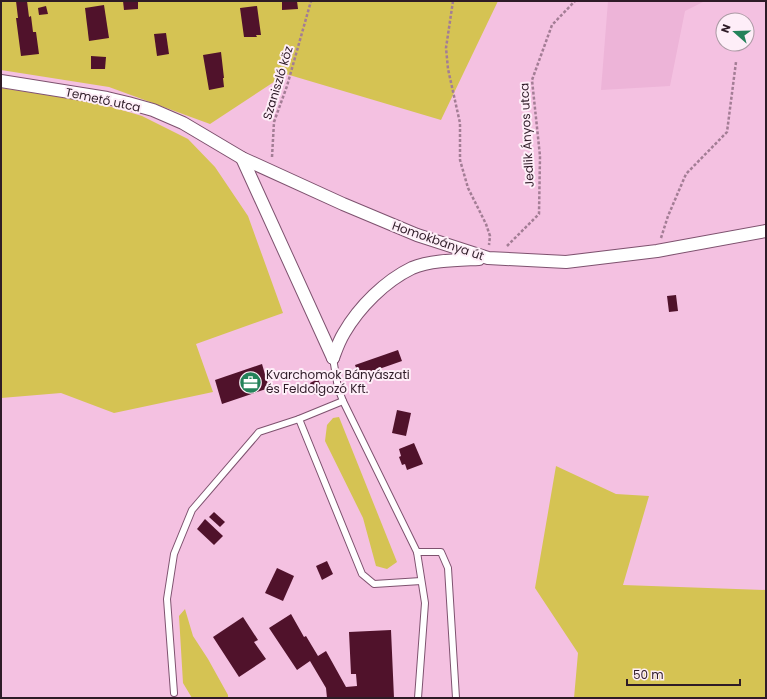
<svg xmlns="http://www.w3.org/2000/svg" width="767" height="699" viewBox="0 0 767 699" font-family="Poppins,sans-serif">
	<style>
		.built { fill: #edb4d8 }
		.green { fill: #d5c353 }
		.building { fill: #50122b }
		.lines { fill: none; stroke-linecap: round; stroke-linejoin: round }
		.service-casing { stroke: #7e526f; stroke-width: 8 }
		.minor-casing { stroke: #7e526f; stroke-width: 14 }
		.path { stroke: #a37d95; stroke-width: 2.5; stroke-dasharray: 3 2; stroke-linecap: butt }
		.service { stroke: #fff; stroke-width: 6 }
		.minor { stroke: #fff; stroke-width: 12 }
		.labels { text-anchor: middle; stroke-width: 4; stroke-linejoin: round; paint-order: stroke }
		.street-label { font-size: 12px; fill: #2e1b27; stroke: #feeef8 }
		.poi-label { font-size: 12px; fill: #2e1b27; stroke: #feeef8; text-anchor: start }
	</style>
	<rect width="100%" height="100%" fill="#f4c1e1"/>
	<!-- built -->
	<polygon class="built" points="608,1 705,1 685,11 670,86 601,90"/>
	<!-- green -->
	<g class="green">
		<polygon points="1,1 498,1 441,120 286,74 210,124 109,87 1,70"/>
		<polygon points="1,88 98,103 142,116 188,139 215,167 248,216 283,313 196,344 213,392 114,413 61,393 1,398"/>
		<polygon points="339,417 397,562 387,569 376,566 363,518 325,441 327,425 333,418"/>
		<polygon points="556,466 616,494 649,496 623,585 766,590 766,698 574,698 578,653 535,588"/>
		<polygon points="185,609 193,636 208,659 228,695 228,698 192,698 183,683 179,616"/>
	</g>
	<!-- building -->
	<g class="building">
		<polygon points="16,1 27,1 29,17 31,16 33,32 36,32 39,54 21,56 16,18 18,18"/>
		<polygon points="123,1 138,1 138,9 124,10"/>
		<polygon points="282,1 297,1 298,9 282,10"/>
		<polygon points="104,5 109,38 89,41 85,8"/>
		<polygon points="46,6 48,14 39,15 38,8"/>
		<polygon points="257,6 261,35 256,35 257,37 244,37 240,8"/>
		<polygon points="166,33 169,54 157,56 154,34"/>
		<polygon points="221,52 224,78 223,78 224,87 209,90 203,55"/>
		<polygon points="91,56 106,57 105,69 91,69"/>
		<polygon points="676,295 678,311 669,312 667,296"/>
		<polygon points="398,350 402,361 359,376 355,365"/>
		<polygon points="262,364 269,388 222,404 215,380"/>
		<polygon points="318,379 323,391 315,395 310,383"/>
		<polygon points="397,410 411,413 406,436 392,433"/>
		<polygon points="414,443 423,464 407,470 405,464 402,465 399,457 401,456 399,449"/>
		<polygon points="214,512 225,522 220,527 209,517"/>
		<polygon points="205,519 223,536 214,545 197,529"/>
		<polygon points="327,561 333,574 322,580 316,566"/>
		<polygon points="277,568 294,576 283,601 265,593"/>
		<polygon points="291,614 304,637 306,636 318,656 326,651 346,687 357,686 356,674 351,674 349,632 391,630 394,698 327,698 326,688 310,661 297,670 269,628"/>
		<polygon points="243,617 258,640 254,642 266,659 239,677 213,637"/>
	</g>
	<g class="lines">
		<defs>
			<g id="service">
				<polyline points="333,358 338,388 343,401 417,552 425,603 418,698"/>
				<polyline points="299,419 362,574 374,584 421,581"/>
				<polyline points="417,552 441,552 448,568 456,698"/>
				<polyline points="174,693 167,599 174,554 192,510 259,432 299,419 343,401"/>
			</g>
			<g id="minor">
				<polyline points="1,81 107,98 128,103 153,110 183,123 242,158 343,204 417,235 488,258 566,262 657,251 766,231"/>
				<polyline points="242,158 333,358"/>
				<path d="M333,358C336,350 339,341 344,333C359,307 385,281 412,268C431,260 459,260 479,259"/>
			</g>
		</defs>
		<!-- service casing -->
		<use href="#service" class="service-casing"/>
		<!-- minor casing -->
		<use href="#minor" class="minor-casing"/>
		<!-- path -->
		<g class="path">
			<polyline points="453,1 446,48 448,69 460,123 460,160 468,188 486,224 490,236 489,245"/>
			<polyline points="272,157 274,122 287,86 311,1"/>
			<polyline points="661,238 668,216 686,174 727,132 736,62"/>
			<polyline points="507,246 539,214 540,156 532,80 552,25 575,1"/>
		</g>
		<!-- service -->
		<use href="#service" class="service"/>
		<!-- minor -->
		<use href="#minor" class="minor"/>
	</g>
	<!-- icons -->
	<defs>
		<symbol id="office-disc" viewBox="-11 -11 22 22"><circle r="9.5" fill="#24825a" stroke="#feeef8"/><path d="M-6-3h4V-5.5h4V-3h4V5H-6ZM-1-4.5V-3h2v-1.5ZM-6 0V1H6V0Z" fill="#fff"/></symbol>
	</defs>
	<g fill-rule="evenodd">
		<use href="#office-disc" x="238" y="370" width="25" height="25"/>
	</g>
	<g class="labels">
		<!-- street labels -->
		<g class="street-label">
			<text transform="translate(278 83) rotate(-73)" y="4">Szaniszló köz</text>
			<text transform="translate(103 100) rotate(12)" y="4">Temető utca</text>
			<text transform="translate(527 135) rotate(-93)" y="4">Jedlik Ányos utca</text>
			<text transform="translate(438 241) rotate(19)" y="4">Homokbánya út</text>
		</g>
		<!-- poi labels -->
		<g class="poi-label">
			<text x="266" y="379">Kvarchomok Bányászati<tspan x="266" dy="14">és Feldolgozó Kft.</tspan></text>
		</g>
	</g>
	<!-- border -->
	<rect width="767" height="699" fill="none" stroke="#2e1b27" stroke-width="4"/>
	<!-- north arrow -->
	<g transform="translate(735 32) rotate(290)"><circle r="19" fill="#feeef8" stroke="#ab9aa4"/>
	<path d="M0-3L7 15L0 10L-7 15Z" fill="#24825a"/>
	<text y="-6" font-size="11" font-weight="bold" text-anchor="middle" fill="#2e1b27">N</text>
	</g>
	<!-- scale -->
	<path d="M627 679v6h113v-6" fill="none" stroke="#2e1b27" stroke-width="2"/>
	<text x="633" y="679" font-size="12" fill="#2e1b27" stroke="#feeef8" stroke-width="3" paint-order="stroke">50 m</text>
</svg>
